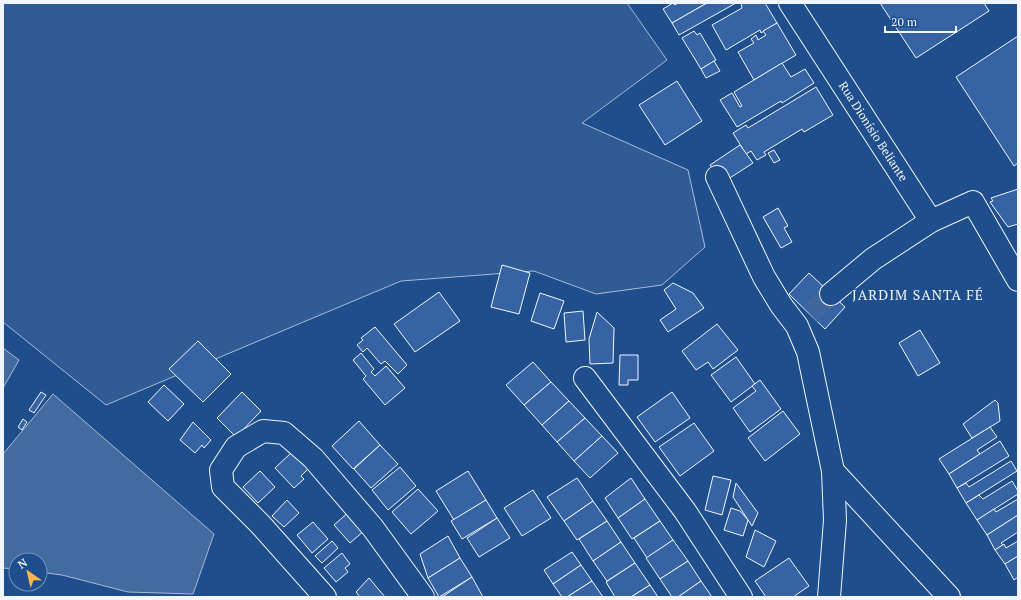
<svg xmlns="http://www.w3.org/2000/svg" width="1021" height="600" viewBox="0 0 1021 600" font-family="'PT Serif',serif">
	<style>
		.built { fill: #305b95; stroke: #a8bbd7 }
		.water { fill: #446ba0; stroke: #a8bbd7 }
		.building { fill: #3563a3; stroke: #f2f6ff }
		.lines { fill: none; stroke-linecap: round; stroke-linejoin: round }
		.minor-tunnel { stroke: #3f679d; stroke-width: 22; stroke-dasharray: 22 11; stroke-linecap: butt }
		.minor-casing { stroke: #f2f6ff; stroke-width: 24 }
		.minor { stroke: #1f4e8c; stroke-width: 22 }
		.labels { text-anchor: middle; stroke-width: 3; stroke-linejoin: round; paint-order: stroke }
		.street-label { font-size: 12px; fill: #f2f6ff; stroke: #1f4e8c }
		.quarter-label { font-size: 14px; letter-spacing: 1px; fill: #f2f6ff; stroke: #1f4e8c }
	</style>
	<rect width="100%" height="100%" fill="#1f4e8c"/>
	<!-- built -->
	<polygon class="built" points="3,3 627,3 667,60 582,123 688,170 705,247 662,285 596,294 534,271 401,281 106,405 3,322"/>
	<!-- water -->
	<g class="water">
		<polygon points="3,348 19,360 3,388"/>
		<polygon points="53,394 214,534 193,594 128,592 62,575 40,572 40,560 16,560 16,569 3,568 3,454"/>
	</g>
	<!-- building -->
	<g class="building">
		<polygon points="673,3 675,5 678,3 707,3 672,23 663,9"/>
		<polygon points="707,3 736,3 679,35 672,23"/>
		<polygon points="741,3 765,3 777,23 761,33 760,30 726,50 712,25 742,8"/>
		<polygon points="880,3 984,3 989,11 916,58"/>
		<polygon points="777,23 796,55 754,80 738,52 754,43 751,39 756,35 758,40 766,35 763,31"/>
		<polygon points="694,31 697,35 700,33 716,60 701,69 682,38"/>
		<polygon points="1018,36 1018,163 1014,166 956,77"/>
		<polygon points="714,61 720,71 706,78 701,69"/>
		<polygon points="782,63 791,77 805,69 814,83 782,103 781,101 737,127 720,100 732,93 740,107 742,106 734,92"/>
		<polygon points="677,81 702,121 665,145 639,105"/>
		<polygon points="816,87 833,115 804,132 802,129 764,152 766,155 757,160 751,151 746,154 733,133 746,125 748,128"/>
		<polygon points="740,145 753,163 722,183 710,165"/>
		<polygon points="774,150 780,160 774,163 768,153"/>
		<polygon points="1018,189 1018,224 1008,227 990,202 993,201 991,198"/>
		<polygon points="778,208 788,226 784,228 792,242 781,248 763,217"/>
		<polygon points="502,265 530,273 519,314 491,307"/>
		<polygon points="809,273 845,307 825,329 789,294"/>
		<polygon points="673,283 693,293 704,308 668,332 660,320 676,309 664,290"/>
		<polygon points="439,292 460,321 415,352 394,324"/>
		<polygon points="540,293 564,301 554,329 531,321"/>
		<polygon points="583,311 585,340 566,342 564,313"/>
		<polygon points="597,312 614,328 613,363 590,364 589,339"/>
		<polygon points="717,324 738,350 713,369 708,362 696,370 682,351"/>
		<polygon points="375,327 407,365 398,374 385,361 381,364 367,348 363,352 357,345 363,340 361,338"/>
		<polygon points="920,330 940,363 918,376 899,343"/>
		<polygon points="198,341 231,374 203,402 169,369"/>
		<polygon points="361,353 374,369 371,372 375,376 386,366 405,388 385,405 363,379 366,376 353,360"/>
		<polygon points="620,355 638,355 638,380 628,380 628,385 619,385"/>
		<polygon points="736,357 755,384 731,402 711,375"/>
		<polygon points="533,362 551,382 524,405 506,385"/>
		<polygon points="760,380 781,409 750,432 733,408 756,391 752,386"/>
		<polygon points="551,382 569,401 542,425 524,405"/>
		<polygon points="164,385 184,404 168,421 148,402"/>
		<polygon points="41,392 46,395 34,413 29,410"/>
		<polygon points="242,392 261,411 236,437 217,418"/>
		<polygon points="672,392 690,418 655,442 637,417"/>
		<polygon points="995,400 998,403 1000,421 972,438 963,424"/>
		<polygon points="569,401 585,418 557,442 542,425"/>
		<polygon points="783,411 800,434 765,461 748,438"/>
		<polygon points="585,418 602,436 574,461 557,442"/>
		<polygon points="23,419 27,422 22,430 18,427"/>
		<polygon points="359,421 380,445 353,469 332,446"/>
		<polygon points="193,422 211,440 204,448 202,445 195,453 180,440"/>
		<polygon points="694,423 714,451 680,476 659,447"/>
		<polygon points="990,427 997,437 977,450 980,454 949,474 939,459"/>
		<polygon points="602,436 618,453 590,478 574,461"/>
		<polygon points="1000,441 1009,456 957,488 949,474"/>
		<polygon points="380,445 398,464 371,488 354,469"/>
		<polygon points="292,452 308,469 301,476 304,479 294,488 275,468"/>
		<polygon points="1011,461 1017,471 966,503 957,488 966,483 969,487"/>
		<polygon points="400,467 416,486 388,510 372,490"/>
		<polygon points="260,471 275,487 258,503 243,487"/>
		<polygon points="468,471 486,500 454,520 436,491"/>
		<polygon points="713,476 731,480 722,515 705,510"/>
		<polygon points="577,478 593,501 564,521 547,497"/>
		<polygon points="631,478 645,499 618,518 605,498"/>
		<polygon points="1012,481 1018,491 1018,494 977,520 966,503 979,495 983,499"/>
		<polygon points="736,483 758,513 752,526 733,497"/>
		<polygon points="418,489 438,511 411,534 392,512"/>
		<polygon points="533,490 551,518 522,536 504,508"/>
		<polygon points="645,499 660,521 632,539 618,518"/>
		<polygon points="1018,499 1018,515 987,535 977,520 994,509 996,512"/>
		<polygon points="287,500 299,513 284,527 272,516"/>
		<polygon points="486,500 497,518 462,539 451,521"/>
		<polygon points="593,501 607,521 577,540 564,521"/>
		<polygon points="731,508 740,511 748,520 743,536 724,530"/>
		<polygon points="350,511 366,529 350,543 334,525"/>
		<polygon points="1018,515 1018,532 1001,543 1003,545 995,550 987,535"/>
		<polygon points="497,518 510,538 479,557 467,538"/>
		<polygon points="607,521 621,542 593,561 579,539"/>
		<polygon points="660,521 673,540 647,558 634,538"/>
		<polygon points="313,522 328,539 312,553 297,535"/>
		<polygon points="755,530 776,541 764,567 746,557"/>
		<polygon points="448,536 460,558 428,578 420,554"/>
		<polygon points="673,540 688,561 660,579 646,558"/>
		<polygon points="332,541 338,548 322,563 315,556"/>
		<polygon points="1018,541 1018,556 1005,564 995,550 1004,544 1006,548"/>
		<polygon points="621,542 635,563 607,581 593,561"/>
		<polygon points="572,552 581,565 553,584 544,570"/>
		<polygon points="342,553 350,564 345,568 348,572 336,582 324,568"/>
		<polygon points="1018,556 1018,577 1014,580 1005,564"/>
		<polygon points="460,558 472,577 439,597 428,578"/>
		<polygon points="789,558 809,586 793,597 766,597 755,581"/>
		<polygon points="688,561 701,581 678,597 672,597 660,579"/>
		<polygon points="635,563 650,585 631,597 615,597 606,582"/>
		<polygon points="581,565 592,581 567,597 562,597 553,584"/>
		<polygon points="472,577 483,597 442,597"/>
		<polygon points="369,578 385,597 360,597 356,592"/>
		<polygon points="592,581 603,597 567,597"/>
		<polygon points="701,581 712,597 678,597"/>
		<polygon points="650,585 658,597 631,597"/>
	</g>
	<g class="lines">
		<!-- minor-tunnel -->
		<polyline class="minor-tunnel" points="810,314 831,294"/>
		<defs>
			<g id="minor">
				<path id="s1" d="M790,3L931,221L973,202L1018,280"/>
				<polyline points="717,177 764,277 781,305 797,326 808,352 833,471 835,520 829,597"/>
				<polyline points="831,294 873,259 931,221"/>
				<polyline points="585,378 685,511 741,597"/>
				<polyline points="833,471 949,597"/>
				<polyline points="325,597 261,525 223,487 221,470 236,447 263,431 284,433 313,458 373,528 423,597"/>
			</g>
		</defs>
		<!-- minor casing -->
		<use href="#minor" class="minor-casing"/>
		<!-- minor -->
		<use href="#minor" class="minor"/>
	</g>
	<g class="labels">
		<!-- street labels -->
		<g class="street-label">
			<text dy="4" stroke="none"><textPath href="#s1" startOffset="153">Rua Dionísio Beliante</textPath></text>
		</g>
		<!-- quarter labels -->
		<g class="quarter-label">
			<text x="918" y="300">JARDIM SANTA FÉ</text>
		</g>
	</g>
	<!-- border -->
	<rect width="1021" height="600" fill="none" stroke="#f2f6ff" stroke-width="8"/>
	<!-- north arrow -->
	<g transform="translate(28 572) rotate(326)"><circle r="19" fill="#1f4e8c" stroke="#7391ba"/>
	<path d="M0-3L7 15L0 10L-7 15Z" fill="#ffb74d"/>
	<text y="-6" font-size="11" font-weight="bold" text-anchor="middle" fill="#f2f6ff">N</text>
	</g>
	<!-- scale -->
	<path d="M885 26v6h71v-6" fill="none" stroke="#f2f6ff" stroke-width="2"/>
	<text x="891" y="26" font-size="12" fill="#f2f6ff" stroke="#1f4e8c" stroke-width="3" paint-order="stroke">20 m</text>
</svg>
